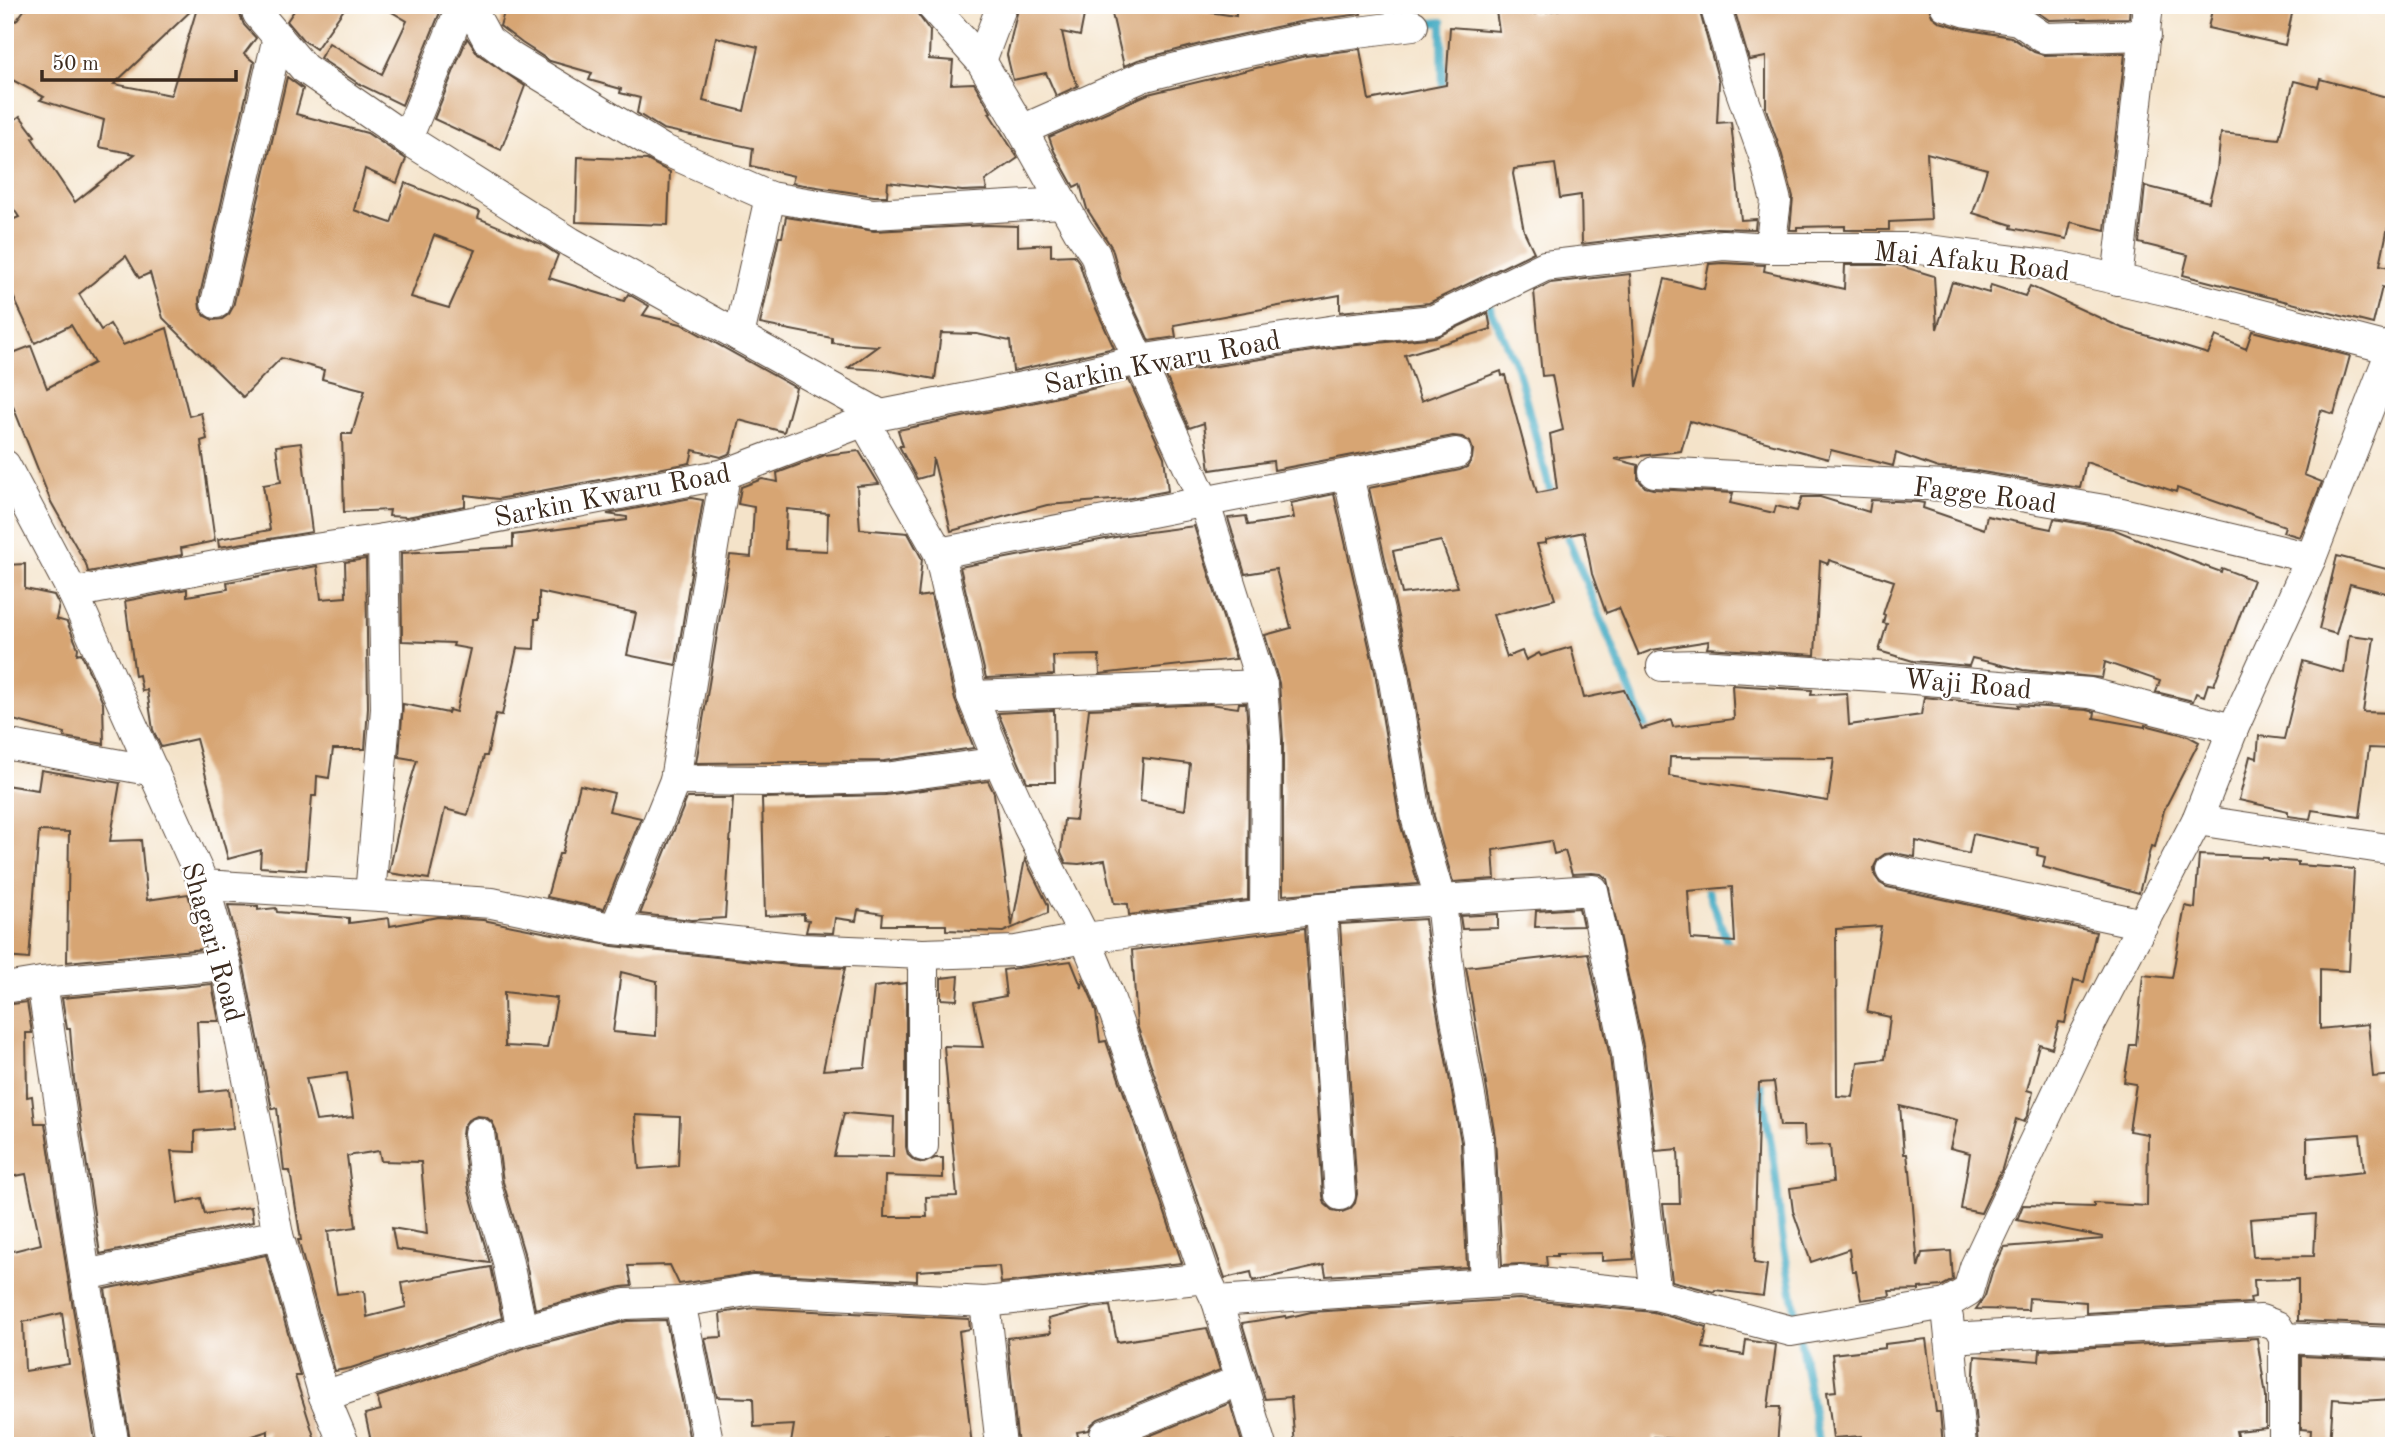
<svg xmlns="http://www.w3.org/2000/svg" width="2399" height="1451" viewBox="0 0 2399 1451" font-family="'Old Standard TT',serif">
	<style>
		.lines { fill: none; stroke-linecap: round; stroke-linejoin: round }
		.stream { stroke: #44abc3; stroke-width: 8 }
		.building { fill: #d7a573; fill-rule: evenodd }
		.minor-casing { stroke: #574638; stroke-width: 32 }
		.minor { stroke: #fff; stroke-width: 30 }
		.labels { text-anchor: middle; stroke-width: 5; stroke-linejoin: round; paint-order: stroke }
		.street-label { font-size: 28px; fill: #3b2a1e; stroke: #fff }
	</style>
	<rect width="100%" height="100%" fill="#fff"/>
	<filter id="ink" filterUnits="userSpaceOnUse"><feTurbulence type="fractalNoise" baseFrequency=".0143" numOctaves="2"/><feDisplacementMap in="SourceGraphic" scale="14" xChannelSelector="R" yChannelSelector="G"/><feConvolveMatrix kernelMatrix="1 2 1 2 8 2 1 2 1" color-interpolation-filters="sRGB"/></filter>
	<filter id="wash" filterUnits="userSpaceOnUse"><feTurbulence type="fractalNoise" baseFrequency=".00686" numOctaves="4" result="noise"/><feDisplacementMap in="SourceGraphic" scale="28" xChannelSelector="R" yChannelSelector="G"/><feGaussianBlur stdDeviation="1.57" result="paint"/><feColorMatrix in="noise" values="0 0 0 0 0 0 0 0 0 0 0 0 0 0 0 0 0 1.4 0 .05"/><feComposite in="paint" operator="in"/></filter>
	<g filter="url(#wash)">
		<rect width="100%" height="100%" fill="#f4e3c9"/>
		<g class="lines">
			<!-- stream -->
			<g class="stream">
				<polyline points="1409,5 1413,25 1442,22 1443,96"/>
				<polyline points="1487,301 1517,367 1553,501"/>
				<polyline points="1563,526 1649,737"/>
				<polyline points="1704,880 1730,950"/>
				<polyline points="1759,1075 1774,1161 1782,1235 1819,1446"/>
			</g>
		</g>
		<g id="blocks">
			<!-- building -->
			<g class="building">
				<path d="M28,5H197L114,84L171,95L198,5H231L238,10L244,25L256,38L244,54L254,62L199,299L200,309L205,316L213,320L222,319L229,314L233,307L287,77L303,89L296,114L367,133L406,159L397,183L365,169L354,210L391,223L405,183L480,212L478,218L541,244L558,255L549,278L624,301L628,294L649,306L643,315L681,324L796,388L784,432L739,420L731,453L721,457L693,450L690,463L498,499L465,495V506L407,517L389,516L390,510L344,512L342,434H352L365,390L322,379L324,370L281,358L243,397L163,318L150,273L139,278L126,256L79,294L101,330L110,324L123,345L167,328L189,416L201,413L207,439L201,441L215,541L181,548L182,555L88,572L86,564L51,502L5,386V356L31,346L47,388L94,363L71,325L35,343L5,279V223L19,217L5,196V127L20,116L35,136L32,138L75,202L135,154L99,147L104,120L40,100L44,97L5,76V15L16,21ZM434,235L475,250L449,308L411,297Z"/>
				<polygon points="298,5 347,5 316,49 303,40 287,21"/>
				<polygon points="380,5 443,5 402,105 359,84 320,58 329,43 382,74 407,21"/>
				<path d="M506,5H896L914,9L930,31L929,59L953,61L951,84L974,83L991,112L989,113L1018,158L985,181L987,190L962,191L888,182L887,196H874L792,183L794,176L751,166L753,148L663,129L637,113L640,98L620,93L621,89L589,80L592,73L550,61L522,43L500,26ZM716,37L758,47L744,111L703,101Z"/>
				<polygon points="1019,5 1086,5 1080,36 1062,32 1070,68 1078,86 1056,96 1046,73 1013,80 1007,55"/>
				<polygon points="1110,5 1189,5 1188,9 1236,16 1236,5 1360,5 1361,14 1299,22 1212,41 1138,60 1124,66"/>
				<polygon points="1495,5 1529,5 1531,14 1584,5 1698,5 1719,82 1717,123 1731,122 1741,220 1756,219 1755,229 1716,228 1582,244 1581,195 1560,198 1555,164 1514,169 1513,174 1524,231 1534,252 1429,303 1340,312 1340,295 1174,325 1176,337 1149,341 1121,280 1112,248 1087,209 1080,184 1074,187 1054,151 1049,137 1148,94 1306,56 1360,49 1369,100 1446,85 1450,27 1499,31"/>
				<polygon points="1733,5 1928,5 1932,16 1940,22 1964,29 2011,37 2034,52 2044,55 2125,53 2105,230 2071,222 2067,239 2011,228 2012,225 1973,213 1987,169 1927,153 1931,220 1889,222 1889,230 1845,230 1845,226 1797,227 1797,230 1790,230 1793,197 1782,155 1766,109 1766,57 1749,60"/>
				<polygon points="2027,5 2130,5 2129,18 2049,20"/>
				<polygon points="2213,5 2294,5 2285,45 2208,28"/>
				<polygon points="467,38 478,54 525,86 501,150 434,119"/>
				<polygon points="2320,79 2394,99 2394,198 2380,265 2394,268 2394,290 2382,287 2373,324 2183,275 2188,255 2139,243 2145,186 2209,202 2217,170 2221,133 2279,139 2294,81 2318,87"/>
				<polygon points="578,157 647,160 670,172 668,225 576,222"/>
				<polygon points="786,217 874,231 987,225 1018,226 1018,246 1051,244 1051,256 1074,255 1079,262 1089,293 1114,348 1013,371 1010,341 977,334 941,333 935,379 885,370 848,368 878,346 832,343 832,338 760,324 779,237 782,237"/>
				<path d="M1723,263L1765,265L1764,271L1844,289L1845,265H1898L1934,276L1937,329L1952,282L1989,293L1991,285L2025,296L2030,286L2122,328L2208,354L2216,336L2246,349L2252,331L2350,356L2334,414L2321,410L2304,475L2322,482L2300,537L2283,532L2285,526L2245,512L2177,488L2176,492L2086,462L2080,488L1970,470L1938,468L1896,453L1893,466L1831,450L1828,459L1690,421L1681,451L1615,459L1638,465V479L1645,487L1653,489L1733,493L1730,503L1774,513L1776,506L1797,511L1802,497H1820L1869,512L1871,500L1918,502L1924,503L1923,508L1984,529L1987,516L2051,529L2054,519L2113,529L2199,564L2221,572L2222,568L2253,580L2214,685L2208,684L2204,696L2196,693L2193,701L2156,692L2160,681L2105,662L2102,678L2023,670L1972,658L1969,666L1913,661L1879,651L1887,624L1883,623L1885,615L1883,614L1894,581L1829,560L1828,564L1820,561L1815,655L1707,648L1709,641L1652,650L1639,655L1619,608L1606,613L1592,574L1584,532L1546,540V543L1537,544L1555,599L1493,615L1507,657L1522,651L1526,660L1539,653L1541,656L1571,647L1584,698L1624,690L1642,729L1671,720L1673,727L1734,719L1732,685L1812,690L1811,695L1847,693L1849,725L1921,715L1924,697L2018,707V705L2087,710L2095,712L2094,718L2145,727V725L2188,736L2199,742L2164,810L2155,847L2151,846L2139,893L2043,867L2045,857L2037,855L2038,848L1973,834L1969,854L1916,841L1915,857L1894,853L1885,854L1878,859L1874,867L1875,876L1880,883L1887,887L2096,932L2084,982L2074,980L2065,1023L2059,1022L2052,1048L2039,1044L2027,1090L2033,1092L2028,1114L2024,1122L2016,1119L2002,1169L1981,1213L1961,1209L1970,1153L1950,1148L1957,1120L1900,1106L1904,1154H1907L1909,1170H1910L1918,1268L1922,1253L1951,1251L1953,1280L1942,1286L1919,1288V1290L1889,1291L1890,1296L1861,1300L1856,1271H1852L1849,1249L1811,1262L1793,1211L1790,1188L1833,1182L1830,1145L1805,1146L1804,1126H1780L1774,1082L1759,1083L1754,1263L1767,1265L1763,1296L1715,1290L1714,1292L1672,1281L1663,1204H1680L1678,1149L1656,1151L1644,1050L1607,879L1601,874L1592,873L1572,874L1565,851L1554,854L1551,841L1493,850L1495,879L1453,882L1434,816L1409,666L1369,488L1460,470L1467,467L1472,459L1473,450L1470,442L1462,437L1453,436L1274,470L1273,461L1210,470L1204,423L1189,428L1165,374L1338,347L1436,337L1488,313L1491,329L1405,355L1421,401L1501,371L1502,376L1505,375L1537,493L1557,489L1550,434L1563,430L1552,375L1542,376L1534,291L1550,283L1630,274L1637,387L1665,279L1704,289L1709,264ZM1441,541L1458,587L1402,594L1393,551ZM1670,757L1834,758L1828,801L1669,776ZM1732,887L1735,942L1691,939L1688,891ZM1881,926L1867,1012L1890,1017L1885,1059L1858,1062L1853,1097L1837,1096L1836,929Z"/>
				<polygon points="1129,380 1164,457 1168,491 1126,499 1047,505 951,531 933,458 931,475 917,479 899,446 903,446 898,430 1041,401"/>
				<polygon points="301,443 312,532 219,547 218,539 270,530 263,485 281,482 276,446"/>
				<path d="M859,451L879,484L857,486L860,529L908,533L922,559L918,597L931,595L955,700L974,748L884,761L696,763L730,555L751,557L754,507L738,504L741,487L762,479L778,482L777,473L825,455ZM787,509L828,513L827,551L785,549Z"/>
				<polygon points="1334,494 1375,672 1400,823 1418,884 1283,895 1283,740 1279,683 1265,635 1291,628 1276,569 1245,574 1228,518 1246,516 1248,525 1294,518 1291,503"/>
				<polygon points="691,498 703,500 676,665 627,655 636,613 539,592 539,619 535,619 534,649 517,648 502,715 496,714 487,756 484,756 468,815 445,809 429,879 389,873 404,803 417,760 399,757 403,704 448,713 449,710 456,712 470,649 453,646 454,643 402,641 401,553 513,547 513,535 627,520 627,517 607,514"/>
				<polygon points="1194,526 1236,659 1100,674 1099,655 1053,656 1054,675 986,678 960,567 1126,535"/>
				<polygon points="2337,556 2394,571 2394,595 2350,584 2336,634 2319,629"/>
				<polygon points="366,559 368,708 365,749 333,749 329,778 317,776 316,796 312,796 306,870 260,867 261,850 228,859 196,739 161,747 153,730 147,690 142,691 139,675 135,676 125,601 187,589 187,596 228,589 227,582 317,566 321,599 346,597 345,562"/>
				<polygon points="25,564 25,589 54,595 59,605 56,619 67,622 78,648 77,654 81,653 103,703 104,744 64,737 65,733 5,718 5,565"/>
				<polygon points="2349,635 2374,638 2363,712 2394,713 2394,749 2369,748 2360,817 2312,810 2310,819 2288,816 2288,811 2239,800 2250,756 2257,758 2259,736 2284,739 2303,661 2344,673"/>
				<path d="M1239,703H1246L1249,742L1248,900L1129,915L1128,904L1114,903L1105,860L1079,864L1066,863L1061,852L1064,819L1076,820L1089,709L1210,704L1238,708ZM1143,758L1190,764L1185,810L1140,801Z"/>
				<polygon points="1054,710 1055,782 1027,782 998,713"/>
				<polygon points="41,770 120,783 110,841 141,840 147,900 188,894 204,949 67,962 69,832 39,831 29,959 5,957 5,785 38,790"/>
				<polygon points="988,781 994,793 1012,926 1025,859 1048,905 1048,913 1003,932 946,930 946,925 882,925 883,914 858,910 856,921 835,918 833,933 806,932 809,920 804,919 804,914 765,916 762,798 885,795"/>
				<polygon points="580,785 614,793 609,811 641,818 604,909 547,897 559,854 562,854"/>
				<polygon points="687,798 733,798 725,918 692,920 640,914"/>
				<path d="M2199,855L2268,858V860L2298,862V865L2354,869L2349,971L2320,969V1029L2368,1024L2373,1077L2394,1075V1325L2298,1321V1279L2254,1280L2255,1297L2250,1298L2251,1303L2086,1313V1302L2029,1298L2028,1310L1976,1309L1985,1296L1992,1272L2004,1247L2103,1239V1237L2017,1220L2023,1205L2094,1207V1203L2147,1206L2148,1134L2129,1131L2136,1084L2124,1082L2130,1045H2136L2143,975L2172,978L2185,906L2195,908ZM2360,1134L2364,1172L2307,1178V1138ZM2316,1214L2314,1256L2253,1257L2250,1219Z"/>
				<path d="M228,905L258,906V910L276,908L277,912L349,918V923L389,918L390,926L438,917L483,920L613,946L799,966L845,968L823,1070L865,1067L874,987L906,983V1147L908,1155L915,1161L924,1163L935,1158H943V1178L885,1176L884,1217H927L926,1197L957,1196L944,1046L983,1047L974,1002L1006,996L1003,970L1071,961L1082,988L1083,979L1091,997L1096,1012L1100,1042L1106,1041L1182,1263L1001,1283L999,1266L917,1271V1281L754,1273L679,1284L670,1265L628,1266L632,1286L621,1287L535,1309L524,1253L503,1182L496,1130L492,1122L486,1117L477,1116L468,1120L463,1127L462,1135L469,1191L490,1263L396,1249L392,1228L427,1234L421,1162L381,1161L379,1151L347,1156L356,1227L328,1231L331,1260L337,1294L364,1291L367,1317L406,1307L402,1283L491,1267L502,1318L351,1368L335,1371L298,1240H301L290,1171H284L277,1108L272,1109L243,962ZM621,972L657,981L656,1036L613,1032ZM504,992L557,998L547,1048L505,1046ZM347,1073L353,1117L316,1121L306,1078ZM844,1113L894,1117L893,1157L834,1156ZM635,1115L680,1117L678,1166L639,1169Z"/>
				<polygon points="1579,908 1583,926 1535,927 1536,911"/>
				<polygon points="1498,914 1498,928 1462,929 1460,916"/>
				<polygon points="1425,919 1434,994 1461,1142 1467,1267 1326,1276 1324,1265 1253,1281 1251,1272 1225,1278 1137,1025 1132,950 1305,928 1323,1196 1325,1204 1332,1210 1342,1212 1350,1209 1355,1203 1357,1194 1340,924"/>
				<polygon points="1588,953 1610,1057 1634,1259 1602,1261 1602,1253 1557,1254 1557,1256 1546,1256 1547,1266 1521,1264 1502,1265 1495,1137 1466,967"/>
				<polygon points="959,976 957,1000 941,999 941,978"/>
				<polygon points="212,984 219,1021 197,1021 200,1092 229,1089 233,1128 195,1131 195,1152 171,1151 178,1203 201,1198 205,1214 251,1207 253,1222 100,1254 74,1079 70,1029 67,1029 62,998"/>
				<path d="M27,1002L32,1033H26L27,1097L32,1096L35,1123H45L68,1278L96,1446H5V1253L41,1244L26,1174L5,1178V1005ZM62,1313L69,1364L25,1371L23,1322Z"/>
				<polygon points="266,1255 300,1376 295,1376 317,1446 268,1446 268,1431 222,1446 131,1446 105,1289"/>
				<polygon points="1519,1299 1653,1312 1707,1327 1703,1348 1744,1355 1746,1340 1776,1345 1768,1407 1780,1407 1777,1446 1723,1446 1724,1444 1654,1437 1653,1446 1492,1446 1493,1438 1399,1446 1295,1446 1291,1397 1265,1399 1242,1323 1286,1316 1286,1318 1311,1312"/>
				<polygon points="1110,1306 1117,1342 1207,1328 1220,1370 1098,1419 1092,1424 1089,1430 1077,1432 1080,1446 1018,1446 1007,1338 1051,1333 1048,1319 1091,1308"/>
				<polygon points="754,1308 969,1319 970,1329 959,1331 972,1446 939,1446 939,1443 884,1439 884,1446 808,1446 791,1443 794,1425 754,1427 753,1398 717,1397 705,1338 722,1337 720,1313"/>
				<polygon points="666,1320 691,1446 668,1446 667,1441 641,1446 372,1446 365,1414 381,1410 377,1397 527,1347 627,1321"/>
				<polygon points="2257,1338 2266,1396 2266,1428 2236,1431 2239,1446 2053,1444 2053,1446 1978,1446 1973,1390 1975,1356 2039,1361 2040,1350"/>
				<polygon points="1926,1339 1936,1412 1940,1412 1943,1446 1862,1446 1861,1436 1833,1438 1827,1392 1836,1391 1832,1354 1885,1348 1885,1344"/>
				<polygon points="2301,1356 2394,1360 2394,1399 2359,1401 2333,1399 2330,1446 2310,1446 2311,1430 2301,1429"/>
				<polygon points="1230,1403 1243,1446 1129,1446 1129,1444"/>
			</g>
		</g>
	</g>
	<g filter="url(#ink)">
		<use href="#blocks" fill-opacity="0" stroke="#574638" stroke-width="2"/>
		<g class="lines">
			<defs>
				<g id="minor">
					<polyline points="254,5 258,14 304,68 407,139 570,242 881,415"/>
					<polyline points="469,5 488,40 512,58 662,149 770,197 873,214 1063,203"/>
					<polyline points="931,5 981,61 1022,130 1078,230 1095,254 1105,286 1204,501 1262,685 1266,741 1265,915"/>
					<polyline points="1715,5 1737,80 1765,159 1776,201 1770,248"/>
					<polyline points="1945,5 1967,12 2018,20 2044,38 2146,35"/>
					<polyline points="981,61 1002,5"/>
					<polyline points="1022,130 1142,77 1216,58 1303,39 1413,25"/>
					<polyline points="407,139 462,5"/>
					<polyline points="2117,280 2148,5"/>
					<polyline points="216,303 278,37"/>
					<polyline points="739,336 770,197"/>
					<polyline points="864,421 939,553 972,696 999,762 1028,826 1085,938 1107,991 1206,1278 1217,1301 1261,1446"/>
					<polyline points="5,465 73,593 204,885 226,965 278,1235 324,1396 345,1446"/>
					<polyline points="1654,472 1967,487 2122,513 2311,558"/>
					<polyline points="1348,475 1392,669 1417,820 1441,902 1451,991 1478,1140 1485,1283"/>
					<polyline points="939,553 1456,453"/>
					<polyline points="73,593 273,555 383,539 725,474 881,415 1038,384 1139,360 1336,330 1434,320 1545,266 1723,245 1770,248 1912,248 2062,267 2169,291 2392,349"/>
					<polyline points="1662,666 1700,665 1876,676 2090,693 2233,729"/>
					<polyline points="972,696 1262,685"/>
					<polyline points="5,744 154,771"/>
					<polyline points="675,780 772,781 885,778 999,762"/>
					<polyline points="2197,820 2394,850"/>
					<polyline points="1891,870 2143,924"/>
					<polyline points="204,885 492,903 615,929 801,949 923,954 1016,951 1085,938 1321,908 1593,890 1627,1054 1656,1295"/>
					<polyline points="370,895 386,709 383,539"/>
					<polyline points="1321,908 1340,1195"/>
					<polyline points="615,929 675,780 725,474"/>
					<polyline points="923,954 923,1146"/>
					<polyline points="42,982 85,1275 114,1446"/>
					<polyline points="5,988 42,982 226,965"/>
					<polyline points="479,1133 486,1186 507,1258 522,1330"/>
					<polyline points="85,1275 278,1235"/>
					<polyline points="1217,1301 1519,1281 1656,1295 1791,1331 1946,1304 1968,1291 1975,1267 2083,1038 2197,820 2233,729 2311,558 2394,343"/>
					<polyline points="680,1302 709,1446"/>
					<polyline points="985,1302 1001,1446"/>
					<polyline points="1948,1318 1961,1446"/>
					<polyline points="1950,1338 2261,1320 2277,1326 2284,1338 2284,1446"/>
					<polyline points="2284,1338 2394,1343"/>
					<polyline points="324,1396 522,1330 625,1304 680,1302 753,1290 985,1302 1206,1278"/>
					<polyline points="1110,1446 1105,1435 1241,1380"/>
				</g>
			</defs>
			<!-- minor casing -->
			<use href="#minor" class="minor-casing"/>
			<!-- minor -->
			<use href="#minor" class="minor"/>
		</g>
	</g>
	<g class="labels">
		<!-- street labels -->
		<g class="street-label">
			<text transform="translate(1972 260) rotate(6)" y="10">Mai Afaku Road</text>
			<text transform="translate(1162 361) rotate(-11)" y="10">Sarkin Kwaru Road</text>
			<text transform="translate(612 494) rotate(-11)" y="10">Sarkin Kwaru Road</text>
			<text transform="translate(1985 494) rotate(7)" y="10">Fagge Road</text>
			<text transform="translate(1968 683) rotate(5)" y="10">Waji Road</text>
			<text transform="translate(214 942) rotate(74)" y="10">Shagari Road</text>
		</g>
	</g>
	<!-- margin -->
	<rect width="2399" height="1451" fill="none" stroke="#fff" stroke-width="28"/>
	<!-- scale -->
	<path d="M42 70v10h194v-10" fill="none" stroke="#3b2a1e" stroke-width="3.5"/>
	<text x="52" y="70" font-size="21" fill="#3b2a1e" stroke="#ffffff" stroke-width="5" paint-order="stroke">50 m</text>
</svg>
